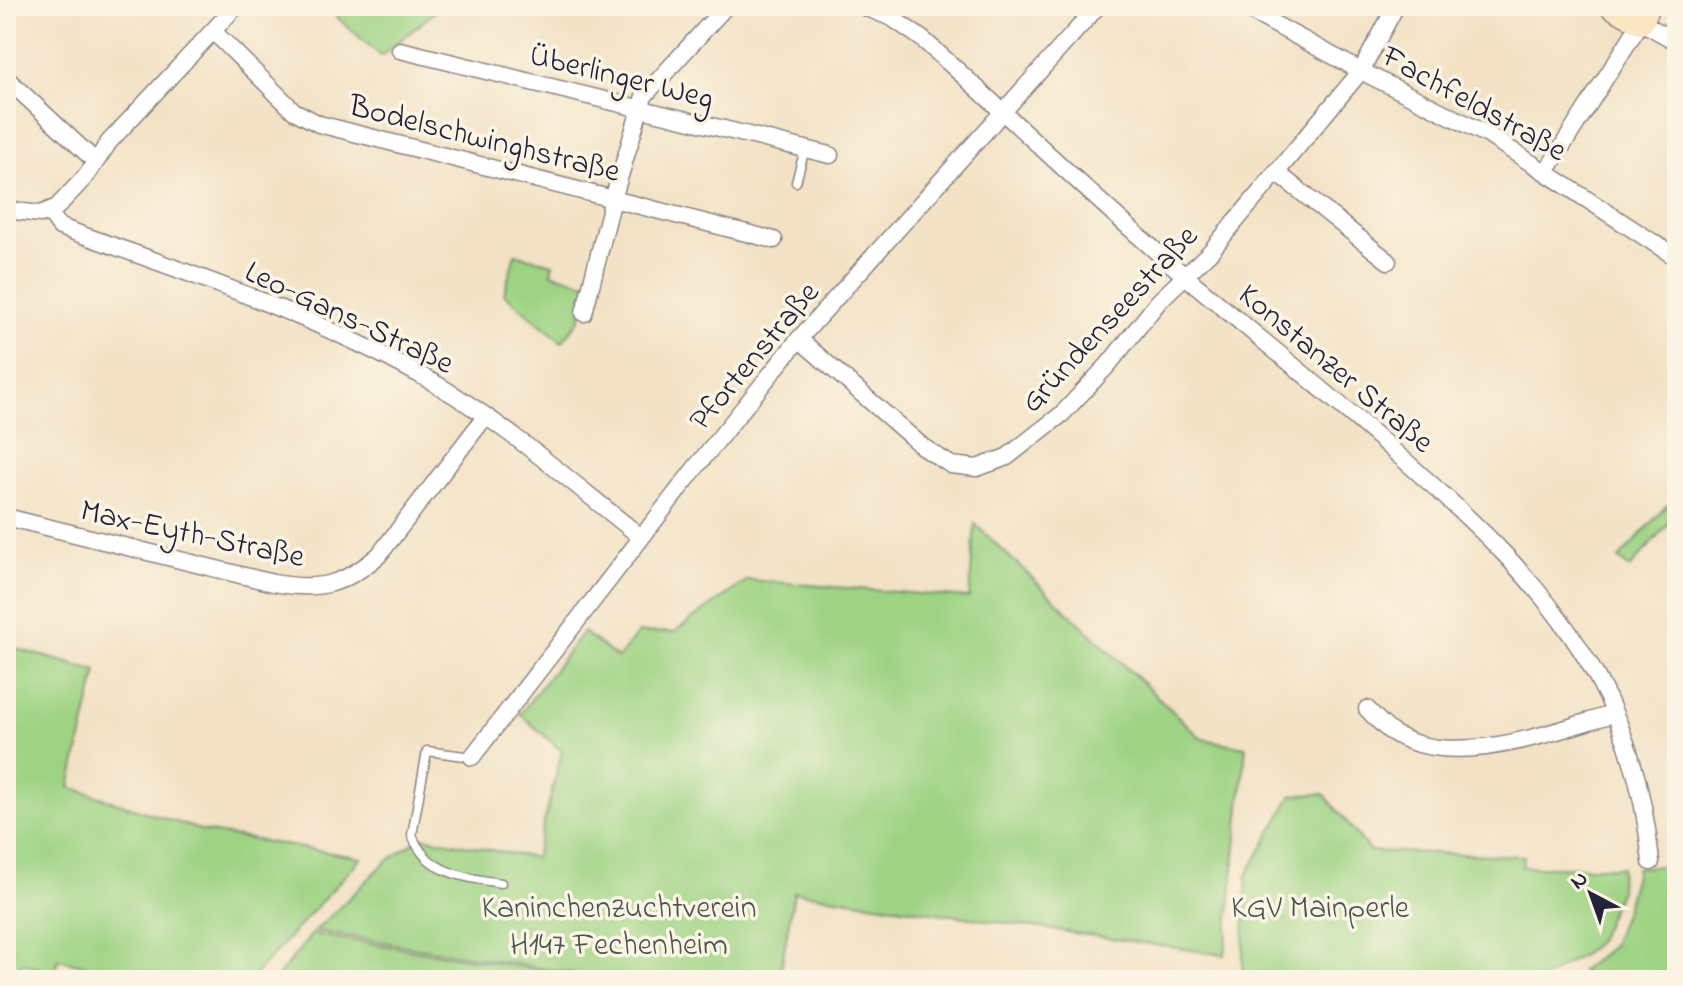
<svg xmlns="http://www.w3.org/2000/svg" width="1683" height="986" viewBox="0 0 1683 986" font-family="'Indie Flower',sans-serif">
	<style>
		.green { fill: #9ed383; stroke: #607a5f; stroke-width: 2 }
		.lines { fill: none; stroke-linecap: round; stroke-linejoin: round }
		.lane-casing { stroke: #8a8280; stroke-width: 11 }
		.street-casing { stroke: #8a8280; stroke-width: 19 }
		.secondary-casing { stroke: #8a8280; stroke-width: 27 }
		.lane { stroke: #fff; stroke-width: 8 }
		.street { stroke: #fff; stroke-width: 16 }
		.secondary { stroke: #fbe6c4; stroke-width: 24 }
		.labels { text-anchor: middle; stroke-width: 7; stroke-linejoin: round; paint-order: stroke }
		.street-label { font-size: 32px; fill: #22223b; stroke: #fcf5e5 }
		.park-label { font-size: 32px; fill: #475751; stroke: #fcf5e5 }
	</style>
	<rect width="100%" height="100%" fill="#fcf5e5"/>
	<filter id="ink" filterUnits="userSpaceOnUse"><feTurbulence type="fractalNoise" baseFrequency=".0125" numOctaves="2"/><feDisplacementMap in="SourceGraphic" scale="16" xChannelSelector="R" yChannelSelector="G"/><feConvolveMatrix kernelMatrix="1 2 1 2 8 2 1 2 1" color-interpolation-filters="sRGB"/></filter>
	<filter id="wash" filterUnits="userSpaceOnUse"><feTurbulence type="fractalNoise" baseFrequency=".006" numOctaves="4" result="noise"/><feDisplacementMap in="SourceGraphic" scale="32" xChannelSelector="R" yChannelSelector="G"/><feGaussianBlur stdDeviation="1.8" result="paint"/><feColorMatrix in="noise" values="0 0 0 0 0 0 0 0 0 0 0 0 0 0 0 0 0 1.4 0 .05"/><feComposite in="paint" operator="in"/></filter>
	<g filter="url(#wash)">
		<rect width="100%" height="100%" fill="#f3e2c5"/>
		<!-- green -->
		<g class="green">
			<polygon points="324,6 442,6 381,56"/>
			<polygon points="515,254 553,264 551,273 589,284 580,319 562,342 504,294"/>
			<polygon points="1667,505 1677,514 1630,568 1619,559"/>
			<polygon points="975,524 1202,739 1246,747 1225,955 794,892 779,980 615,980 315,931 386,862 422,837 535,858 562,751 520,714 583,632 618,658 638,633 674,632 748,580 969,598"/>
			<polygon points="6,646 97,671 70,787 203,831 361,858 250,980 143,980 58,959 55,974 23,963 14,971 6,963"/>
			<polygon points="1324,794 1370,851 1524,856 1522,867 1621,867 1620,890 1598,941 1585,953 1541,980 1242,979 1247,875 1292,795"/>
			<polygon points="1677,866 1677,980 1590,980 1581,971 1611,947 1625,911 1637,867"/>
			<polygon points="312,934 603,980 275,980"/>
		</g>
	</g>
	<g filter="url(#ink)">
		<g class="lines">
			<defs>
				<g id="lane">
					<polyline points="1677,127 1677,141"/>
					<polyline points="796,182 805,149"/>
					<path d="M472,757L427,751L412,835C427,874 464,877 501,883"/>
				</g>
				<g id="street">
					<path d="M862,6L892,18L921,38C1008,114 1090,196 1178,270C1250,331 1325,390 1396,453C1472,519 1548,588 1597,677C1628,733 1645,799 1651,862"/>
					<polyline points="1241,6 1361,71 1488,135 1677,258"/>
					<polyline points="213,31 294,111 319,124 774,240"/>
					<polyline points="400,50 830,155"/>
					<polyline points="6,78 95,161"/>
					<polyline points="1276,172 1388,261"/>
					<polyline points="1546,172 1641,22 1677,42"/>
					<polyline points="6,210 41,214 57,207 87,175 109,142 236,6"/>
					<path d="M48,211L60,227C184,271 323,318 436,384C509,427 575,485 641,537"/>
					<polyline points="584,313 613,199 644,96 726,6"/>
					<polyline points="799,339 923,447 951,465 977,468 1007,457 1062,414 1108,365 1159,301 1210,252 1361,71 1396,6"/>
					<path d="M6,517L273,583C319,591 343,586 379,555L485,417"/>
					<path d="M1367,709C1374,716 1382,725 1390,731C1450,772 1551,732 1613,714"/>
					<polyline points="472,757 696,467 799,339 1098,6"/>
				</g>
				<polyline id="secondary" points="1612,6 1641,22 1648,6"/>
			</defs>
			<!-- lane casing -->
			<use href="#lane" class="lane-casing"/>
			<!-- street casing -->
			<use href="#street" class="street-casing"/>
			<!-- secondary casing -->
			<use href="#secondary" class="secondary-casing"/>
			<!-- lane -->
			<use href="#lane" class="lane"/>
			<!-- street -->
			<use href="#street" class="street"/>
			<!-- secondary -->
			<use href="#secondary" class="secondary"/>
		</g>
	</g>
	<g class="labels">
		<!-- street labels -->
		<g class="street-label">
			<text transform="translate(622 75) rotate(14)" y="11">Überlinger Weg</text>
			<text transform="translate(1475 102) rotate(29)" y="11">Fachfeldstraße</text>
			<text transform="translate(485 137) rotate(14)" y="11">Bodelschwinghstraße</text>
			<text transform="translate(350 316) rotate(25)" y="11">Leo-Gans-Straße</text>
			<text transform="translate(1108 318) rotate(-47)" y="11">Gründenseestraße</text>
			<text transform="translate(753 355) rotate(-50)" y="11">Pfortenstraße</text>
			<text transform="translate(1337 367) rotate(40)" y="11">Konstanzer Straße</text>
			<text transform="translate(193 532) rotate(12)" y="11">Max-Eyth-Straße</text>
		</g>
		<!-- park labels -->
		<g class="park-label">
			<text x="619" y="917">Kaninchenzuchtverein<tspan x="619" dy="37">H147 Fechenheim</tspan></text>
			<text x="1320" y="917">KGV Mainperle</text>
		</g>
	</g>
	<!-- margin -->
	<rect width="1683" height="986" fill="none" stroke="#fcf5e5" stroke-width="32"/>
	<!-- north arrow -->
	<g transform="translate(1591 894) rotate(319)" stroke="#fcf5e5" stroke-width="6" paint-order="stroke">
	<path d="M0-6L14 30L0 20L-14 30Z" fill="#22223b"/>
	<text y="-12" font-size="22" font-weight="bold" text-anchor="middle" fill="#22223b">N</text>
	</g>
</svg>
